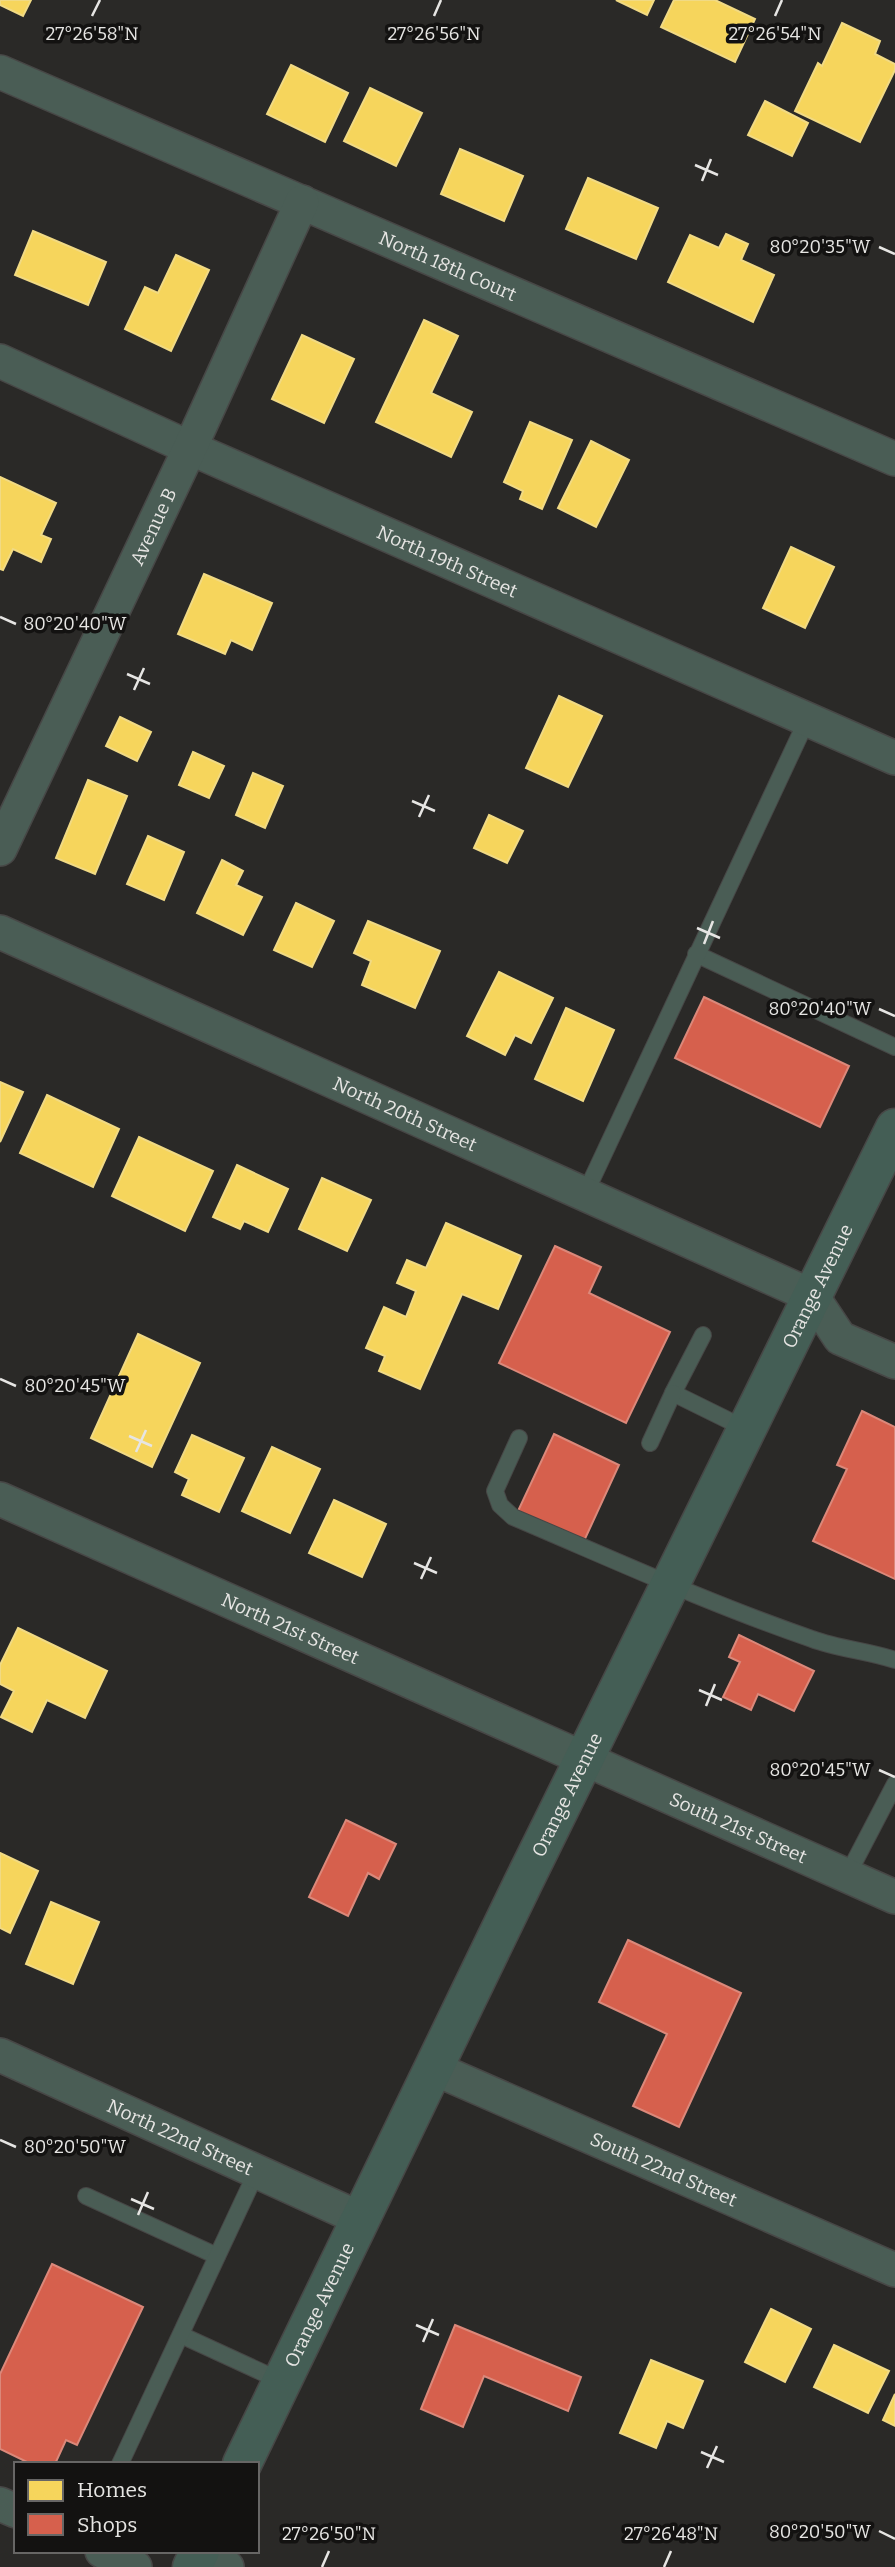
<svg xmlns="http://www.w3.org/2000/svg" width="895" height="2567" viewBox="0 0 895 2567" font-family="Bitter,serif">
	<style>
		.homes { fill: #f6d55c; stroke: #f1da84; stroke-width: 2 }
		.shops { fill: #d6604d; stroke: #db887a; stroke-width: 2 }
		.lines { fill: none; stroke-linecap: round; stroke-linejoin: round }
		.lane-casing { stroke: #474746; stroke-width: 18 }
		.street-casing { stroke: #474746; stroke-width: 36 }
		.secondary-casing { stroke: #474746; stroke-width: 41 }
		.lane { stroke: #4a5d55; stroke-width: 16 }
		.street { stroke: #4a5d55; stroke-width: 33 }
		.secondary { stroke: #445e55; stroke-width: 38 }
		.ticks { fill: none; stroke: #e6e5e3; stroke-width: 2.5 }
		.labels { text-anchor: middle; stroke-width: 7; stroke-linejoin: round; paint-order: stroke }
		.street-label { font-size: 19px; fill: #e6e5e3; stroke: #131211 }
		.ticks-label { font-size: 18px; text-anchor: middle; fill: #e6e5e3; stroke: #131211; stroke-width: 7; stroke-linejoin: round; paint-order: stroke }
	</style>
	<rect width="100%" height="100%" fill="#2a2927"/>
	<!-- homes -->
	<g class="homes">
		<polygon points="0,0 31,0 23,16 0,5"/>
		<polygon points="616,0 654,0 647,15"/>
		<polygon points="674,0 715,0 755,19 735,62 661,27"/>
		<polygon points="842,23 880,41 875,54 895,64 895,70 860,142 795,111 818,63 822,66"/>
		<polygon points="291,65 348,93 325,142 267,114"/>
		<polygon points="370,88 422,113 396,166 344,141"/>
		<polygon points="765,101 808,123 792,156 748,135"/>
		<polygon points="460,149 523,176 504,221 441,194"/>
		<polygon points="588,178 658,208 636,259 566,229"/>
		<polygon points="33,231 106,262 88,305 15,275"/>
		<polygon points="726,234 748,244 741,260 774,275 753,322 668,282 690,235 719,248"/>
		<polygon points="176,255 209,270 171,351 125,329 145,287 158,293"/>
		<polygon points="424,320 458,336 431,393 472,412 451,457 376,422"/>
		<polygon points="302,335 354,359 324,423 272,399"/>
		<polygon points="530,422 572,440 542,509 520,499 523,491 504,482"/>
		<polygon points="591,441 629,460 596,527 558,508"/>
		<polygon points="0,477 56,503 41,535 51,539 41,562 13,549 3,570 0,569"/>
		<polygon points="791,547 834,567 805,628 763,608"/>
		<polygon points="204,574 272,603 252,650 231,640 225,654 178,634"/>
		<polygon points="559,696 602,716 568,787 526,768"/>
		<polygon points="120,717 151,732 137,761 106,746"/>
		<polygon points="193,752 224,766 209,798 179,785"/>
		<polygon points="253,773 283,786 265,828 236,815"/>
		<polygon points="88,780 127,796 95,874 56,858"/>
		<polygon points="489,815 523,831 507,863 474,848"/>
		<polygon points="148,836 184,852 164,900 127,884"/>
		<polygon points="222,860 243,871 236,885 262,897 243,935 197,913"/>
		<polygon points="296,903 334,921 312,967 274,950"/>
		<polygon points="368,921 440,951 415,1008 362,985 371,961 354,953"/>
		<polygon points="499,972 553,998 531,1043 515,1035 505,1055 467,1036"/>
		<polygon points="566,1008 614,1030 583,1101 535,1079"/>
		<polygon points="0,1082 23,1092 0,1142"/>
		<polygon points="47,1095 119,1129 93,1187 20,1153"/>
		<polygon points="139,1137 213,1171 185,1231 112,1196"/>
		<polygon points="237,1165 288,1189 268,1232 244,1221 240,1229 213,1217"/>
		<polygon points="322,1178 371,1200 347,1251 299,1229"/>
		<polygon points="446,1223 521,1256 498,1309 462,1294 420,1389 379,1371 385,1356 366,1348 384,1307 406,1317 416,1291 397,1283 407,1260 426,1268"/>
		<polygon points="138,1334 200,1363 152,1467 91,1438"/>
		<polygon points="192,1435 244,1458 219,1512 182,1495 189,1479 175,1472"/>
		<polygon points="272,1447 320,1469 290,1533 242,1511"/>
		<polygon points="334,1500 386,1524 362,1577 309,1553"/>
		<polygon points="18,1628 107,1671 85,1718 47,1700 32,1732 1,1717 14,1691 0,1684 0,1665"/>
		<polygon points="0,1853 38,1871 10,1933 0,1928"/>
		<polygon points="51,1902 99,1922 73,1984 26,1964"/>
		<polygon points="771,2309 811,2329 785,2382 745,2362"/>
		<polygon points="834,2345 889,2371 868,2413 814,2387"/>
		<polygon points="651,2360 703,2381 683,2428 667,2421 656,2448 620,2433"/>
		<polygon points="895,2394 895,2426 883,2420"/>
	</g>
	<!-- shops -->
	<g class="shops">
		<polygon points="704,997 849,1066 820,1127 675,1058"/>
		<polygon points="555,1246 601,1267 589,1293 670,1332 626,1423 499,1363"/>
		<polygon points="862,1411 895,1427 895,1579 813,1541 847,1469 837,1465"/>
		<polygon points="554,1434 619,1465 584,1541 518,1511"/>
		<polygon points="739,1635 814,1671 794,1711 758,1694 751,1710 723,1697 740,1662 729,1657"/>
		<polygon points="346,1820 396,1844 379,1879 368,1873 348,1916 309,1897"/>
		<polygon points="628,1940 741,1993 679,2127 633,2106 667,2034 599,2002"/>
		<polygon points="52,2264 143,2307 77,2445 66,2440 55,2464 31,2464 0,2449 0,2374"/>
		<polygon points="455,2325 581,2377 568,2411 484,2376 463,2427 421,2409"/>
	</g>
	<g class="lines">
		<defs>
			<g id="lane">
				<polyline points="696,954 895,1047"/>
				<polyline points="585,1194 807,720"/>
				<polyline points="703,1335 673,1393 746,1429"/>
				<path d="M519,1438L495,1491L500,1505L513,1517C612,1559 710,1604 812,1639C839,1649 868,1651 895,1660"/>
				<polyline points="650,1443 673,1393"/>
				<polyline points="847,1876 895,1784"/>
				<polyline points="86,2196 217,2256"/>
				<polyline points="181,2335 281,2381"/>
				<polyline points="120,2464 257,2171"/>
			</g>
			<g id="street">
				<path id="s1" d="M0,72L895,459"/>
				<path id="s2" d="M0,361L190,448L895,758"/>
				<path id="s3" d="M0,849L190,448L302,202"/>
				<path id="s4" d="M0,932L812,1296L840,1338L895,1362"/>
				<path id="s5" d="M0,1499L895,1897"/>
				<path id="s6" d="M0,2055L359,2218"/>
				<path id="s7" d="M433,2068L895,2270"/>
				<polyline points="0,2504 16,2511"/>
				<polyline points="102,2551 135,2567"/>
				<polyline points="198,2554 227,2567"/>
			</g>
			<g id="secondary">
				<path id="s8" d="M242,2464L523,1883L895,1128"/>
				<polyline points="192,2567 200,2551"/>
			</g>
		</defs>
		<!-- lane casing -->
		<use href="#lane" class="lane-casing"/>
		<!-- street casing -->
		<use href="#street" class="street-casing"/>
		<!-- secondary casing -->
		<use href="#secondary" class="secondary-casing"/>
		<!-- lane -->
		<use href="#lane" class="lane"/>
		<!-- street -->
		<use href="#street" class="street"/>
		<!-- secondary -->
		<use href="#secondary" class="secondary"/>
	</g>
	<!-- ticks -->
	<path class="ticks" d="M92,16L100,0M434,16L441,0M775,16L782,0M695,165L718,175M702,181L711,159M879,247L895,254M0,617L16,624M127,674L150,684M134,690L144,668M412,801L435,811M419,817L429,795M697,928L720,938M704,944L713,921M879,1009L895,1016M0,1379L16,1386M129,1436L152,1446M136,1452L146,1430M414,1563L437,1573M421,1579L431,1557M699,1690L722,1700M706,1706L715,1684M879,1770L895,1777M0,2140L16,2147M131,2199L154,2209M138,2215L148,2192M416,2325L439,2335M423,2342L433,2319M701,2452L724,2462M707,2468L717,2446M879,2531L895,2539M322,2567L329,2551M664,2567L671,2551"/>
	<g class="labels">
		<!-- street labels -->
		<g class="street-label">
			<text dy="7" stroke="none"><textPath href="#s1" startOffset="488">North 18th Court</textPath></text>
			<text dy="7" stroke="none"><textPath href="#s3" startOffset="357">Avenue B</textPath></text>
			<text dy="7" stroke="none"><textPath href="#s2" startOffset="490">North 19th Street</textPath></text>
			<text dy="7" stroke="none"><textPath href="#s4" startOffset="444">North 20th Street</textPath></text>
			<text dy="7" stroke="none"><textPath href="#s8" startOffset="1311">Orange Avenue</textPath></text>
			<text dy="7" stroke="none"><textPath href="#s5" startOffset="318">North 21st Street</textPath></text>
			<text dy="7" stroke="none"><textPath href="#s8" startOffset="744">Orange Avenue</textPath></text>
			<text dy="7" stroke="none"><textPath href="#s5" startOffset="808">South 21st Street</textPath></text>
			<text dy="7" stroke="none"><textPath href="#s6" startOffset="198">North 22nd Street</textPath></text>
			<text dy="7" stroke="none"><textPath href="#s7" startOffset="252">South 22nd Street</textPath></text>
			<text dy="7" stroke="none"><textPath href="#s8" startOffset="177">Orange Avenue</textPath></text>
		</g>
	</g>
	<g class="ticks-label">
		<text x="92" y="40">27°26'58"N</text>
		<text x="434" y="40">27°26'56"N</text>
		<text x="775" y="40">27°26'54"N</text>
		<text x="820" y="253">80°20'35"W</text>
		<text x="75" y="630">80°20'40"W</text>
		<text x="820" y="1015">80°20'40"W</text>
		<text x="75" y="1392">80°20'45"W</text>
		<text x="820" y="1776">80°20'45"W</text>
		<text x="75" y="2153">80°20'50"W</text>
		<text x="820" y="2538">80°20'50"W</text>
		<text x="329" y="2540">27°26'50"N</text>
		<text x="671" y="2540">27°26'48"N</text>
	</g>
	<!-- legend -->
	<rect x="14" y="2462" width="245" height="91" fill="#131211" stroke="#676665" stroke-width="2"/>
	<rect x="28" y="2480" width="35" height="21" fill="#f6d55c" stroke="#676665" stroke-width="2"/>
	<text x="77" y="2497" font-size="21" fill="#e6e5e3">Homes</text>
	<rect x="28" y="2514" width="35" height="21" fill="#d6604d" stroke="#676665" stroke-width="2"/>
	<text x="77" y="2532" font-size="21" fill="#e6e5e3">Shops</text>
</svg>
